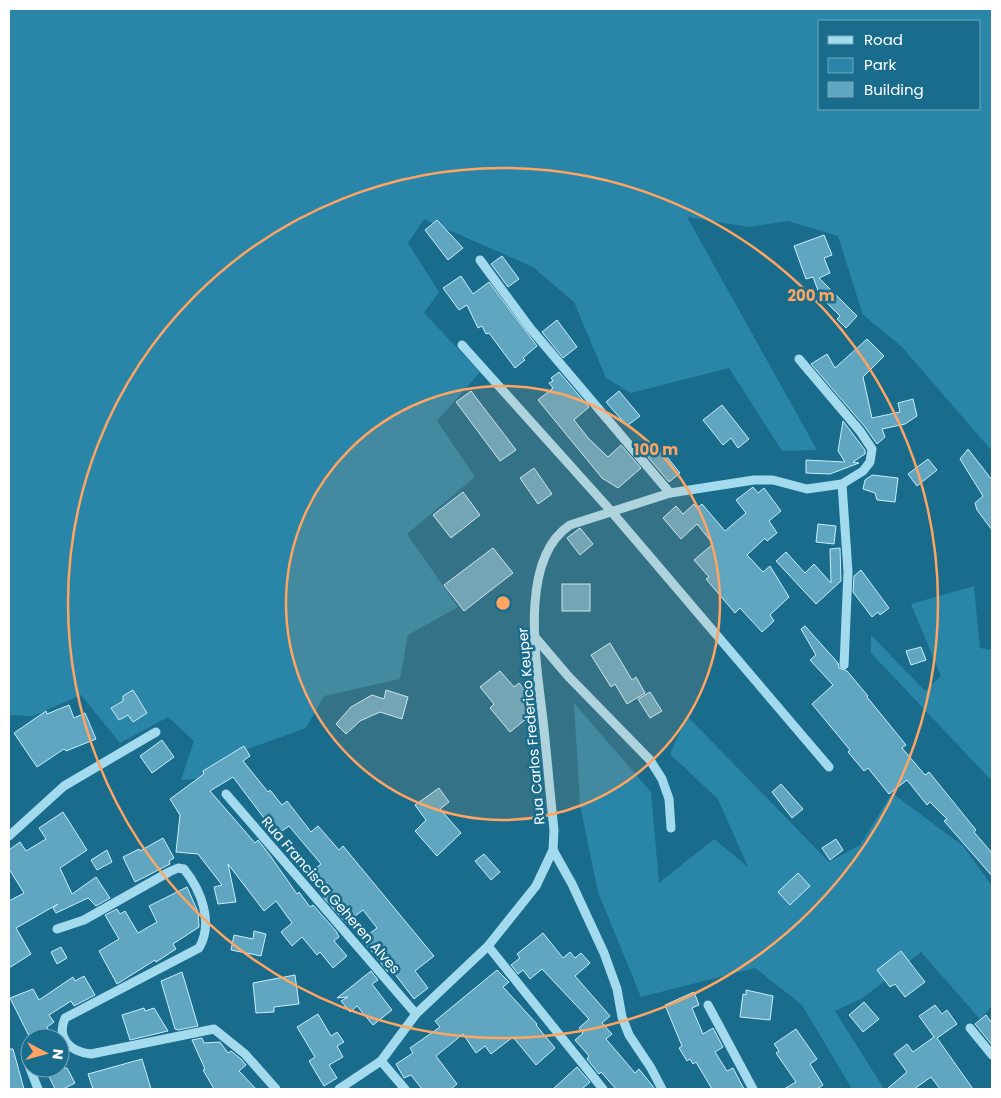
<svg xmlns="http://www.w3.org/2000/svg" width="1001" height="1098" viewBox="0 0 1001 1098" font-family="Poppins,sans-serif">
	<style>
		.green { fill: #2986a8; fill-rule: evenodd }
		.building { fill: #60a6c0; stroke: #caedfa }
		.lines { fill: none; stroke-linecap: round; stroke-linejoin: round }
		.minor { stroke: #a4daee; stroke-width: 9 }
		.ring { fill: none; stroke: #ffa561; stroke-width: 2.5 }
		.labels { text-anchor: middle; stroke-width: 5; stroke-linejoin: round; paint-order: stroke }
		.street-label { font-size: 14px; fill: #fff; stroke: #196c8c }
		.centre { fill: #ffa561; stroke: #196c8c; stroke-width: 2.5 }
		.ring-label { font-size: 15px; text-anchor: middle; font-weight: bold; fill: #ffa561; stroke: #196c8c; stroke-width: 5; stroke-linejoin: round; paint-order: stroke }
	</style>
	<rect width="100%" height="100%" fill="#196c8c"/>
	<!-- green -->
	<g class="green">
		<path d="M9,9H992V451L902,347L863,315L838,236L788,221L749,227L687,217L817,450L782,451L729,368L631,393L606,378L574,302L533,267L424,219L408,243L439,292L424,313L480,372L437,421L475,477L407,534L458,607L408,635L400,679L324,696L306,728L248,749L202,778L181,780L194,741L168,717L120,743L81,695L33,716L9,715ZM820,21H980V109H820Z"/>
		<polygon points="974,586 980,648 992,650 992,781 871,653 871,635 925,691 941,676 911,604"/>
		<polygon points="574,703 651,792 659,883 714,839 748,867 718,799 670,754 687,716 829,862 860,845 892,793 963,846 992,886 992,1006 980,1019 921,952 863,998 835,1011 884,1089 852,1089 802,1005 755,968 641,997 598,892 580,805"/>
	</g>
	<!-- building -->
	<g class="building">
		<polygon points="437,220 463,248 448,260 425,230"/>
		<polygon points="824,235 832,255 824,258 830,273 819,278 857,316 846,328 837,319 840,316 820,296 813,277 806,279 794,246"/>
		<polygon points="502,256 519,279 508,287 491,264"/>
		<polygon points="461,276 473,294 489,282 537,346 523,358 525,360 515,368 489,333 486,334 482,326 478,328 467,305 459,310 443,288"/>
		<polygon points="557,320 577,347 563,358 542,332"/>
		<polygon points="867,339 884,356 863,377 872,418 900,412 898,403 913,399 917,416 905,424 882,429 885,437 877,444 865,427 811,364 827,354 835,368"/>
		<polygon points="559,372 589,407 574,420 589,439 608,457 621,445 641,468 618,488 602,478 538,400 553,388 549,383 553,381 551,378"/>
		<polygon points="471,391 516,450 500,461 456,402"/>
		<polygon points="619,391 640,416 627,426 606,402"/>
		<polygon points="722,405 749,439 738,448 731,438 723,445 703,420"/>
		<polygon points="843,421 865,450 865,454 853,462 859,463 830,474 806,473 806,460 845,462 838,451"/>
		<polygon points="654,441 680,473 669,482 642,450"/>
		<polygon points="968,449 992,480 992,530 977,510 975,503 983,496 960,459"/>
		<polygon points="928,459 937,470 917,486 908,474"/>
		<polygon points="534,468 552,494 538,504 520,478"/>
		<polygon points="872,475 898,478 895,502 877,500 875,493 863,489 865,480"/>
		<polygon points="753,487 758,493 764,488 781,511 769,521 777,533 767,541 765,538 747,555 763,572 770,566 789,597 770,615 774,621 762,632 740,608 735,613 706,579 709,577 694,560 713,544 697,524 681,539 663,518 676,506 683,514 694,504 697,508 702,504 725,531 746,513 736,500"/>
		<polygon points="463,492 480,515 451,538 433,515"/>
		<polygon points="818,524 836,526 834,544 816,542"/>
		<polygon points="580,528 593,544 580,555 567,538"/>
		<polygon points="493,548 513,573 464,611 444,585"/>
		<polygon points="840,548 841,581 816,604 776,561 786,552 805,573 814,564 831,583 830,549"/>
		<polygon points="861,570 889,608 880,615 878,612 872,617 853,592 854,576"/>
		<rect x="562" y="584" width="28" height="27"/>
		<polygon points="805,626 838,663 839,668 847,671 868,696 867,697 906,745 902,748 925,775 929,772 976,830 974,832 992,853 992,876 944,821 947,819 930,802 927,805 907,780 889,794 868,768 864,771 848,752 850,750 812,704 833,685 810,660 816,655 801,629"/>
		<polygon points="610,643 632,680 636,677 645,693 627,704 615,684 611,687 591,655"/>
		<polygon points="921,647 926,660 911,665 906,651"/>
		<polygon points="500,671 514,687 519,683 535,703 536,711 510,732 490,708 494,704 480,687"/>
		<polygon points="133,690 147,713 133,722 128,715 119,720 111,708 123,701 123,696"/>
		<polygon points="386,690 408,697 402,719 380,712 360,721 346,734 336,724 351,707 372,695 384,699"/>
		<polygon points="650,692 662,711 650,718 638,699"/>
		<polygon points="69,705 74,718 85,713 96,739 66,751 64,749 37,767 14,733 46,711 47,714"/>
		<polygon points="162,740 174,757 152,773 140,756"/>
		<polygon points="244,746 250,756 243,761 268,792 270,790 282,805 287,801 311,832 318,826 339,850 343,846 434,956 415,971 428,988 414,999 391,969 388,972 362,939 377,928 363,910 346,923 323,897 328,893 311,872 321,864 289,826 279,833 272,824 270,826 233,777 210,791 255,843 258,840 269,854 297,894 299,892 310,907 313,905 336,931 339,937 334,941 347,956 333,968 320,952 317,955 302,937 292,946 281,932 292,923 276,901 264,911 228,864 236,902 218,904 214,887 222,885 198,854 176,852 180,815 170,799 204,774 203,771"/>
		<polygon points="781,784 803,809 792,818 772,792"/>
		<polygon points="439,788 449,802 440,809 461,833 437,856 415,831 426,820 415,805"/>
		<polygon points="63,812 87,850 60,868 72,894 96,877 110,898 96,906 88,898 56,913 53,908 58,904 16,928 31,954 9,968 9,901 24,893 9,869 9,850 20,842 26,851 46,839 39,828"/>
		<polygon points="163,838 174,858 169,861 170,864 135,882 123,857 139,849 140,851"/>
		<polygon points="836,839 843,850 830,860 822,848"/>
		<polygon points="107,850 112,862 97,870 91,860"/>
		<polygon points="484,854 500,872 491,880 475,861"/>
		<polygon points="798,873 810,886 790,905 778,892"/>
		<polygon points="187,887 198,912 199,927 173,944 176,949 156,962 155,960 117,984 99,951 119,939 105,915 117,909 120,914 125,911 138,933 157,922 149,906"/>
		<polygon points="254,931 266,934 261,956 231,950 234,935 253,939"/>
		<polygon points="543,933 563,958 570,952 575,958 581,953 590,963 575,976 610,1016 602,1023 612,1034 606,1039 635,1073 639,1069 655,1089 616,1089 601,1072 599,1074 587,1059 589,1056 575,1040 583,1033 579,1028 589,1019 542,969 530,979 523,970 518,974 511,965 520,958 517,954"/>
		<polygon points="61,947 67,958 57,964 51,952"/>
		<polygon points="901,951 925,982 905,997 895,984 890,987 877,970"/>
		<polygon points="497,970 509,982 503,987 537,1024 536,1025 555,1048 536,1065 513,1037 491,1054 485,1046 476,1053 463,1034 436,1056 457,1084 451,1089 422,1089 411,1075 404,1078 396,1064 413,1053 410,1048 440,1027 435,1021"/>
		<polygon points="371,971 378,980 372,984 392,1010 373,1025 357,1006 350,1012 341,1001 348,997 337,998"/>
		<polygon points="182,972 198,1026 178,1030 175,1029 161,981"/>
		<polygon points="295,975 299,1004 274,1007 274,1012 256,1013 253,983"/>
		<polygon points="84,976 95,995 74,1006 71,1001 49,1015 54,1022 47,1027 52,1038 30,1038 10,998 33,989 39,1000 73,977 75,981"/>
		<polygon points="746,990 773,996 770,1020 740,1017 743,994 746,995"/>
		<polygon points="694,992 699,1005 692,1008 703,1034 713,1028 723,1047 715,1052 727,1071 733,1068 744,1089 712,1089 696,1062 693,1064 690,1059 687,1061 679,1048 682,1046 665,1005"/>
		<polygon points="864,1002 879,1019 863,1032 849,1015"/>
		<polygon points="935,1005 942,1014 947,1010 957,1024 937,1038 973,1089 940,1089 931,1077 914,1089 887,1089 907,1072 894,1054 907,1044 913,1052 934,1037 919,1016"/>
		<polygon points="144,1008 145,1011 154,1008 168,1031 130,1040 122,1015"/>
		<polygon points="318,1014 331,1036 337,1032 344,1042 337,1046 343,1057 329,1065 337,1078 324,1086 309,1061 315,1057 297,1027"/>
		<polygon points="986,1015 992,1023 992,1045 975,1024"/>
		<polygon points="796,1029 817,1059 810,1064 823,1085 817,1089 784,1089 796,1082 776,1053 779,1051 774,1044"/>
		<polygon points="202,1038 204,1043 220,1042 228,1053 231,1051 241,1059 246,1065 239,1071 256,1089 214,1089 203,1070 205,1069 192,1040"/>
		<polygon points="9,1049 13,1049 24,1089 9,1089"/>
		<polygon points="142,1059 151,1089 93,1089 88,1074"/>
		<polygon points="577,1067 590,1082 582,1089 553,1089"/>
		<polygon points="45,1068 67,1068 75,1083 63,1089 55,1089"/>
	</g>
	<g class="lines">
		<!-- minor -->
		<g class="minor">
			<polyline points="480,260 530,328 670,493"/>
			<polyline points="462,345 611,511 829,767"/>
			<polyline points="842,484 848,572 844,665"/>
			<polyline points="534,636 568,676 650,760 662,779 669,799 671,828"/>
			<polyline points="226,794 416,1014"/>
			<polyline points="9,836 64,786 156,732"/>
			<polyline points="553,850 572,884 604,953 617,989 622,1017 629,1035 651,1068 662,1089"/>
			<path d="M57,929L84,920L169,872L178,868L184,869C201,890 214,923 199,948L65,1018C56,1039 71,1052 91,1054L214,1029L245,1054L276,1089"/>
			<polyline points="488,946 603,1089"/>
			<polyline points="708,1005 753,1089"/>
			<polyline points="970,1028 992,1055"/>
			<polyline points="26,1058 38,1089"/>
			<polyline points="381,1061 405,1089"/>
			<path d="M339,1089L381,1061L416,1014L488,946L536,886L553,850L554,830C550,794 547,757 543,720C537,667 517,560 570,525L670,493L754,480H773L807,489L842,484L863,471L870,462L872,449L860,431L799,359"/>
		</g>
	</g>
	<!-- distance rings -->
	<circle cx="503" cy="603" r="217" fill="#ffa561" fill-opacity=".12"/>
	<g class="ring">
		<circle cx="503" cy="603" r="217"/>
		<circle cx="503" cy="603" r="435"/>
	</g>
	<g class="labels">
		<!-- street labels -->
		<g class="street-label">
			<text transform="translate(531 726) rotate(-95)" y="5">Rua Carlos Frederico Keuper</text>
			<text transform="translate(331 895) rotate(49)" y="5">Rua Francisca Geheren Alves</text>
		</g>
	</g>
	<circle cx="503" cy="603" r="8" class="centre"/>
	<g class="ring-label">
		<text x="811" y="301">200 m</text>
		<text x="656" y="455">100 m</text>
	</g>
	<!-- border -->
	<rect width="1001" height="1098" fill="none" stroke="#ffffff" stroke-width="20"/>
	<!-- legend -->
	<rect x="818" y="20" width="162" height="90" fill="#196c8c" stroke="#75a7ba"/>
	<rect x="828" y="36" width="25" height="8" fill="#a4daee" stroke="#75a7ba"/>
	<text x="864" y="45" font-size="15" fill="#ffffff">Road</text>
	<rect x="828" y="58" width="25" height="15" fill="#2986a8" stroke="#75a7ba"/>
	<text x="864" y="70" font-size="15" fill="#ffffff">Park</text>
	<rect x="828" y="82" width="25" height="15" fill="#60a6c0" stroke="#75a7ba"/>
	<text x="864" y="95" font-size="15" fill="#ffffff">Building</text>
	<!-- north arrow -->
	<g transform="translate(45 1053) rotate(96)"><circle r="24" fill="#196c8c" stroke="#75a7ba"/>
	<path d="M0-4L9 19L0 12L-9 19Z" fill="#ffa561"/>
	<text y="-8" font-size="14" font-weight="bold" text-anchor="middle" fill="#ffffff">N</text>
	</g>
</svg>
